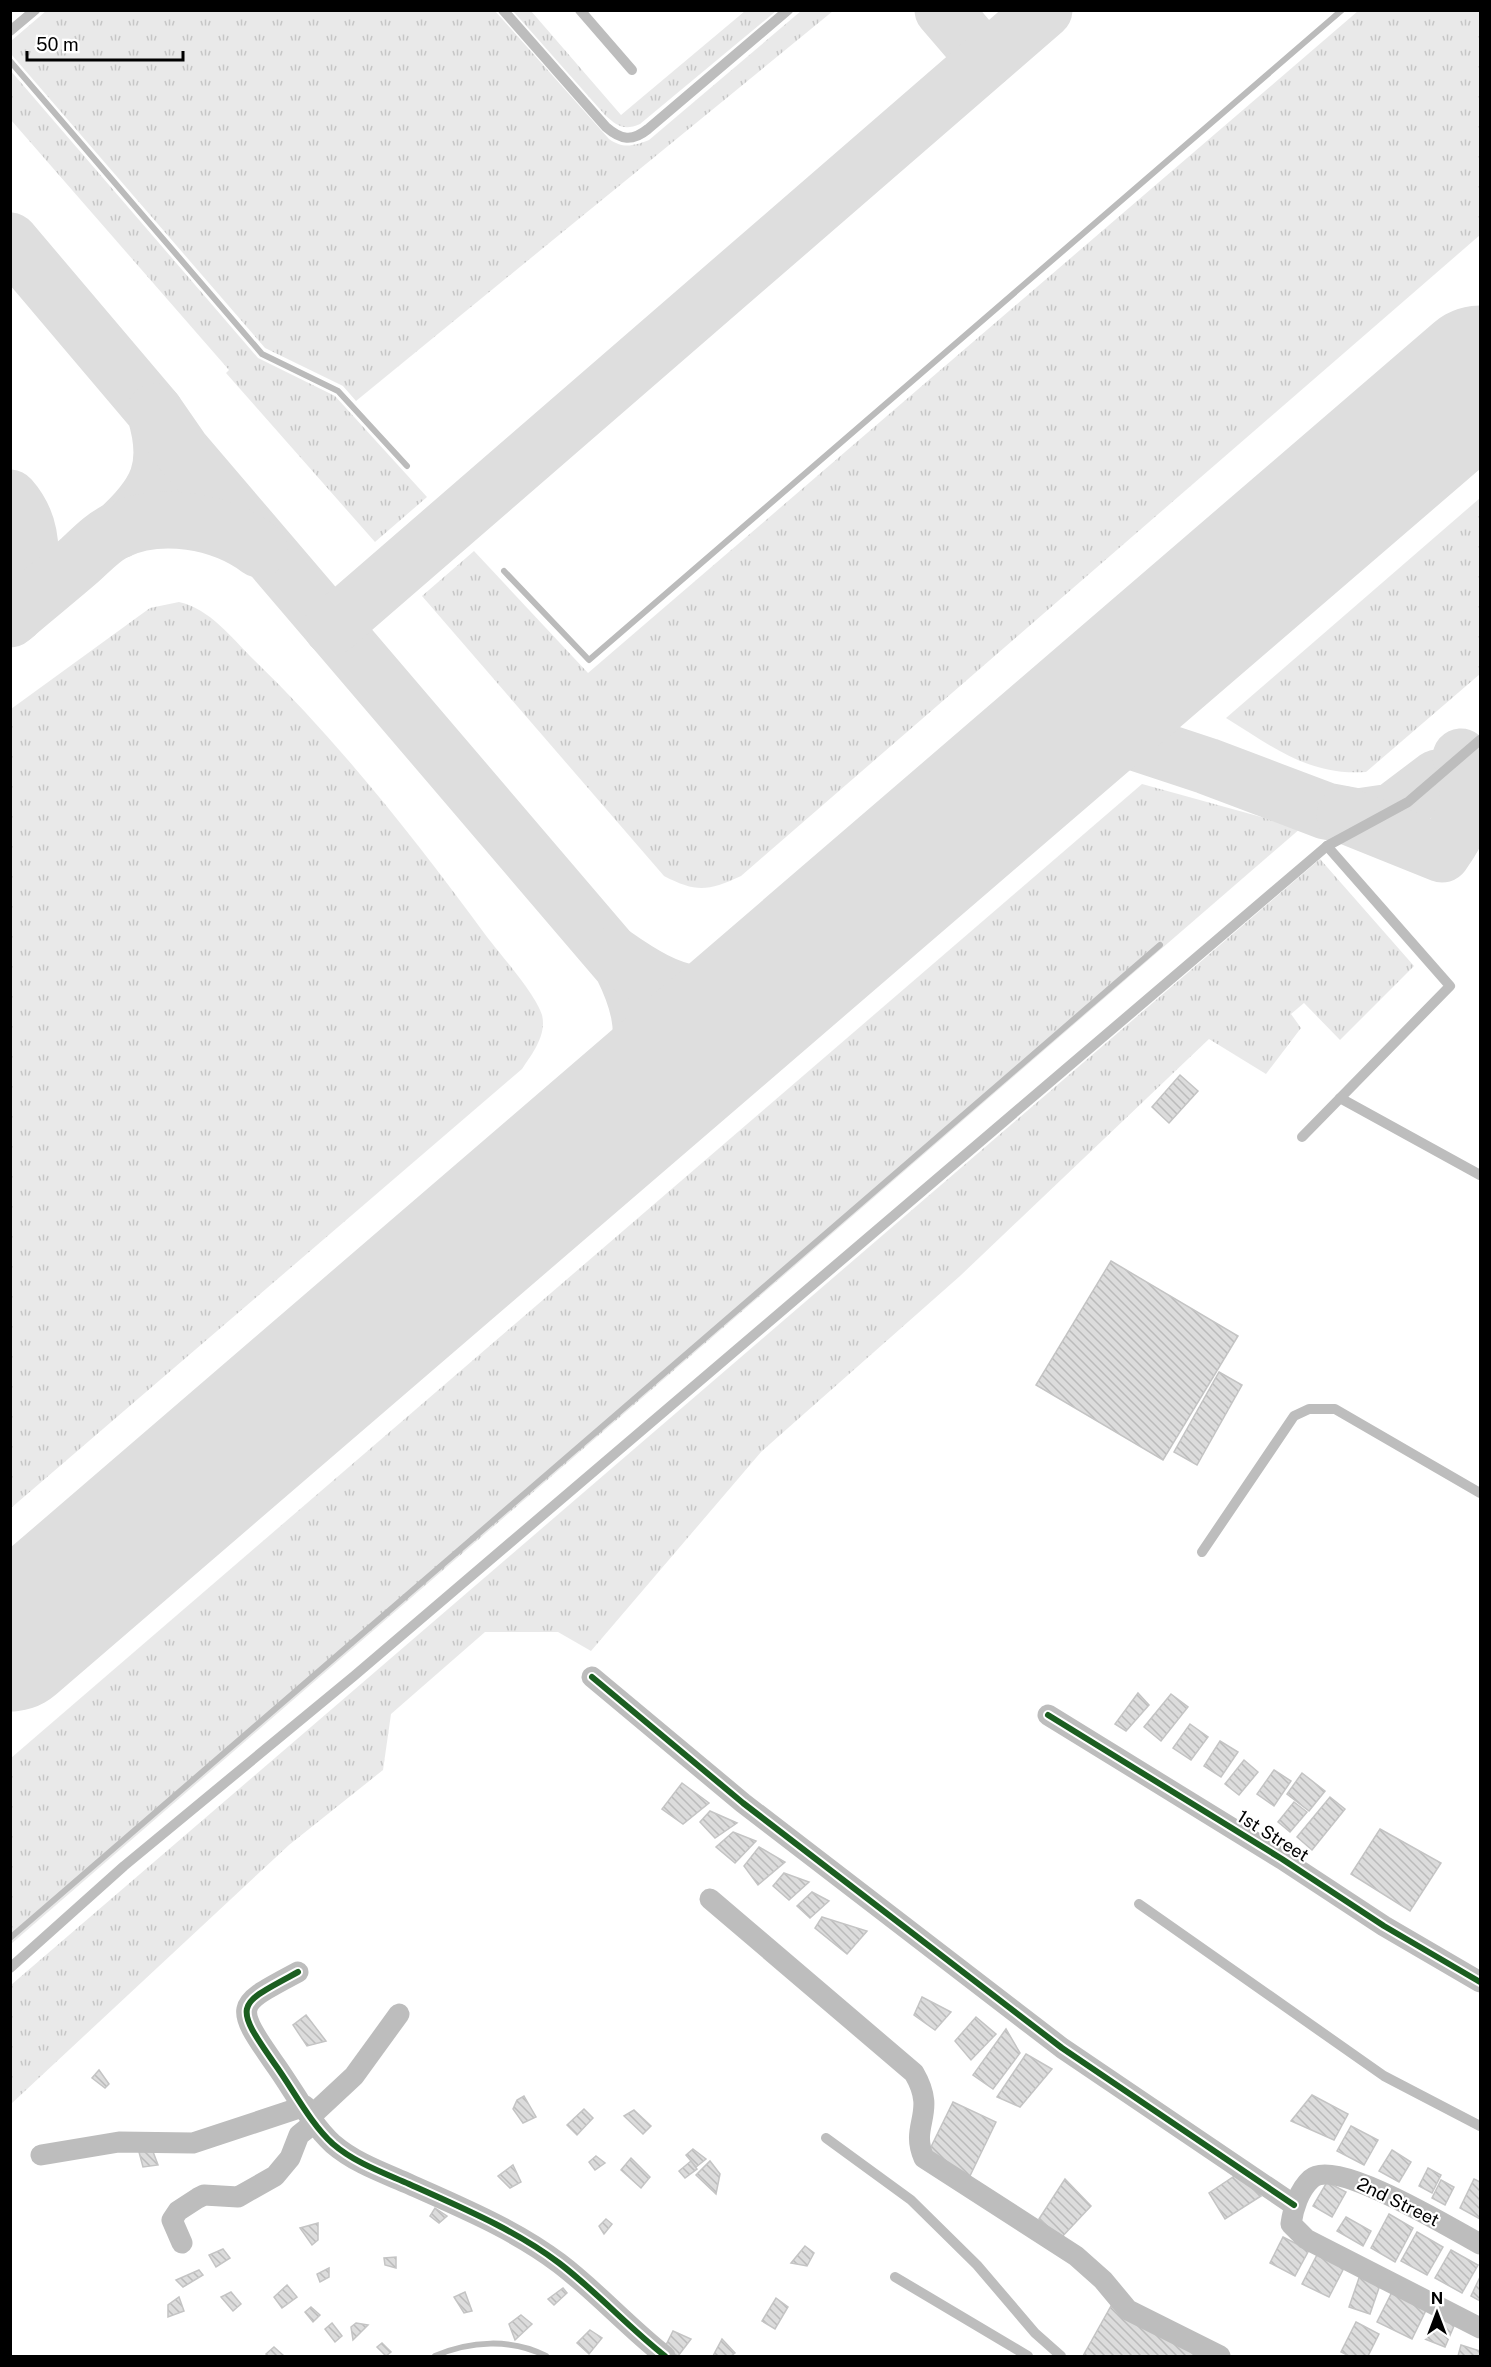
<svg xmlns="http://www.w3.org/2000/svg" width="1491" height="2367" viewBox="0 0 1491 2367" font-family="'Public Sans',sans-serif">
	<style>
		.grass { fill: url(#grass-tufts) }
		.lines { fill: none; stroke-linecap: round; stroke-linejoin: round }
		.stream { stroke: #bbb; stroke-width: 6 }
		.taxiway { stroke: #dedede; stroke-width: 57 }
		.runway { stroke: #dedede; stroke-width: 141 }
		.building { fill: url(#building-back-hatch); stroke: #c4c4c4; stroke-width: 1.5 }
		.lane { stroke: #bdbdbd; stroke-width: 10 }
		.street { stroke: #bdbdbd; stroke-width: 21 }
		.cycleway-casing { stroke: #fff; stroke-width: 10 }
		.cycleway { stroke: #1b5e20; stroke-width: 6 }
		.labels { text-anchor: middle; stroke-width: 4.5; stroke-linejoin: round; paint-order: stroke }
		.street-label { font-size: 18px; fill: #000; stroke: #fff }
	</style>
	<defs>
		<pattern id="grass-tufts" width="24" height="20" patternUnits="userSpaceOnUse" patternTransform="scale(1.5)"><rect width="24" height="20" fill="#e9e9e9"/><path d="M3 7l-1-3M5 7V3M7 7l1-3M15 17l-1-3M17 17v-4M19 17l1-3" fill="none" stroke="#c6c6c6"/></pattern>
		<pattern id="building-back-hatch" width="6" height="6" patternUnits="userSpaceOnUse" patternTransform="scale(1.5)"><rect width="6" height="6" fill="#dcdcdc"/><path d="M-1 5l2 2M0 0l6 6M5-1l2 2" fill="none" stroke="#bbb"/></pattern>
	</defs>
	<rect width="100%" height="100%" fill="#fff"/>
	<!-- grass -->
	<g class="grass">
		<path d="M46,11H495L609,139C623,149 633,146 649,140L801,11H833L356,401L343,386L265,348L11,54V41Z"/>
		<path d="M513,11H531L621,115L745,11H776L640,124C624,131 617,126 605,115Z"/>
		<path d="M1358,11H1480V235L741,876C708,891 697,893 664,876L422,596L474,551L588,673Z"/>
		<polygon points="10,70 258,358 335,396 427,497 375,542 226,373 229,370 11,120"/>
		<path d="M1480,498V674L1366,772C1309,776 1273,747 1226,718Z"/>
		<path d="M179,602C210,609 231,637 253,659C340,743 415,839 487,937C501,955 536,995 542,1015C547,1035 532,1054 522,1069L11,1508V709L150,608Z"/>
		<polygon points="1142,784 1301,828 11,1944 11,1758"/>
		<polygon points="1320,859 1414,966 1340,1040 1304,1003 1291,1014 1301,1028 1266,1074 1209,1039 960,1276 761,1452 591,1651 558,1632 485,1632 391,1714 383,1770 289,1845 11,2104 11,1985"/>
	</g>
	<g class="lines">
		<!-- stream -->
		<g class="stream">
			<polyline points="10,61 262,354 338,391 407,466"/>
			<polyline points="504,571 589,660 1342,10"/>
			<polyline points="10,1938 1160,945"/>
			<path d="M435,2356C469,2341 512,2338 546,2356"/>
		</g>
		<!-- taxiway -->
		<g class="taxiway">
			<polyline points="943,10 986,60"/>
			<path d="M10,241L155,412C172,467 158,494 117,531"/>
			<path d="M155,412L182,451L622,966C657,1036 641,1069 603,1131"/>
			<path d="M10,498C40,532 31,577 15,615"/>
			<path d="M10,619C33,599 57,580 80,560C91,550 103,537 116,531C161,510 221,521 259,549"/>
			<polyline points="332,627 1044,10"/>
			<polyline points="1077,723 1207,766 1326,811 1358,817 1392,812 1437,778"/>
			<path d="M1345,815L1442,854C1463,825 1478,791 1461,757"/>
			<path d="M614,955C675,998 705,1005 777,981"/>
		</g>
		<!-- runway -->
		<polyline class="runway" points="10,1641 1480,376"/>
	</g>
	<!-- building -->
	<g class="building">
		<polygon points="1180,1075 1198,1091 1169,1123 1152,1107"/>
		<polygon points="1111,1261 1238,1336 1163,1460 1036,1385"/>
		<polygon points="1219,1372 1242,1385 1197,1465 1174,1452"/>
		<polygon points="1138,1693 1149,1705 1126,1731 1115,1724"/>
		<polygon points="1171,1694 1188,1707 1161,1741 1144,1727"/>
		<polygon points="1190,1724 1208,1737 1191,1760 1173,1748"/>
		<polygon points="1220,1741 1238,1752 1221,1777 1204,1766"/>
		<polygon points="1244,1760 1258,1772 1239,1795 1225,1784"/>
		<polygon points="1274,1770 1291,1781 1274,1806 1257,1794"/>
		<polygon points="1302,1773 1325,1791 1309,1811 1287,1794"/>
		<polygon points="682,1783 709,1803 683,1824 662,1809"/>
		<polygon points="1330,1797 1345,1809 1312,1850 1297,1837"/>
		<polygon points="1294,1802 1307,1812 1290,1832 1278,1822"/>
		<polygon points="710,1811 737,1823 715,1838 700,1822"/>
		<polygon points="1380,1829 1441,1863 1410,1911 1351,1874"/>
		<polygon points="733,1832 756,1841 735,1863 716,1847"/>
		<polygon points="759,1847 785,1862 758,1885 744,1866"/>
		<polygon points="784,1873 809,1882 789,1900 773,1886"/>
		<polygon points="812,1892 829,1901 810,1918 797,1906"/>
		<polygon points="822,1917 867,1931 847,1954 815,1928"/>
		<polygon points="922,1997 951,2012 935,2030 914,2015"/>
		<polygon points="306,2015 326,2041 307,2046 293,2025"/>
		<polygon points="976,2017 996,2034 971,2060 955,2041"/>
		<polygon points="1006,2029 1020,2053 993,2089 973,2075"/>
		<polygon points="1026,2054 1052,2069 1020,2107 997,2097"/>
		<polygon points="99,2070 109,2084 105,2088 92,2078"/>
		<polygon points="1312,2095 1348,2114 1334,2140 1291,2121"/>
		<polygon points="524,2096 536,2117 523,2123 513,2109 517,2100"/>
		<polygon points="953,2102 996,2122 968,2180 928,2153"/>
		<polygon points="584,2109 593,2118 577,2135 567,2125"/>
		<polygon points="634,2110 651,2126 643,2134 624,2116"/>
		<polygon points="1351,2126 1378,2140 1364,2165 1337,2151"/>
		<polygon points="152,2149 158,2165 143,2167 139,2152"/>
		<polygon points="693,2149 706,2159 696,2167 686,2155"/>
		<polygon points="1392,2150 1411,2162 1399,2182 1379,2171"/>
		<polygon points="596,2156 605,2163 595,2170 589,2162"/>
		<polygon points="631,2158 650,2177 641,2188 621,2170"/>
		<polygon points="691,2161 697,2169 685,2178 679,2171"/>
		<polygon points="710,2161 720,2174 716,2194 696,2175"/>
		<polygon points="513,2165 521,2182 510,2188 498,2176"/>
		<polygon points="1428,2168 1441,2175 1432,2193 1419,2186"/>
		<polygon points="1239,2173 1261,2196 1225,2219 1209,2193"/>
		<polygon points="1065,2179 1091,2206 1060,2239 1039,2219"/>
		<polygon points="1474,2179 1480,2182 1480,2219 1460,2208"/>
		<polygon points="1441,2180 1454,2187 1445,2205 1432,2198"/>
		<polygon points="1327,2182 1346,2192 1332,2217 1313,2206"/>
		<polygon points="435,2208 447,2216 439,2223 430,2216"/>
		<polygon points="1389,2214 1413,2228 1395,2262 1371,2248"/>
		<polygon points="1346,2217 1371,2231 1363,2246 1337,2231"/>
		<polygon points="606,2219 612,2224 604,2234 599,2226"/>
		<polygon points="318,2223 318,2240 312,2245 300,2228"/>
		<polygon points="1417,2232 1443,2247 1427,2275 1401,2261"/>
		<polygon points="1283,2237 1309,2250 1295,2276 1270,2263"/>
		<polygon points="805,2246 814,2253 807,2266 791,2263"/>
		<polygon points="223,2249 230,2258 216,2267 209,2255"/>
		<polygon points="1320,2249 1347,2262 1329,2297 1302,2284"/>
		<polygon points="1451,2250 1478,2265 1462,2293 1435,2278"/>
		<polygon points="396,2257 396,2268 385,2265 384,2258"/>
		<polygon points="329,2268 329,2277 320,2282 317,2274"/>
		<polygon points="199,2270 203,2275 183,2287 176,2280"/>
		<polygon points="1360,2275 1381,2282 1370,2314 1349,2307"/>
		<polygon points="1480,2277 1480,2301 1471,2296"/>
		<polygon points="287,2285 297,2297 282,2308 274,2297"/>
		<polygon points="563,2288 567,2293 554,2305 548,2299"/>
		<polygon points="1393,2290 1428,2306 1412,2339 1377,2322"/>
		<polygon points="231,2292 241,2304 233,2311 221,2297"/>
		<polygon points="465,2292 472,2311 464,2313 454,2297"/>
		<polygon points="179,2297 184,2311 168,2317 168,2305"/>
		<polygon points="776,2298 788,2307 775,2329 762,2321"/>
		<polygon points="1111,2306 1201,2356 1083,2356"/>
		<polygon points="311,2307 320,2315 313,2322 305,2312"/>
		<polygon points="1437,2311 1457,2319 1445,2347 1425,2339"/>
		<polygon points="521,2315 532,2324 515,2340 509,2324"/>
		<polygon points="1356,2322 1379,2334 1368,2356 1349,2356 1341,2352"/>
		<polygon points="332,2323 342,2336 335,2342 325,2329"/>
		<polygon points="356,2323 368,2325 353,2340 351,2327"/>
		<polygon points="590,2330 602,2338 589,2354 577,2343"/>
		<polygon points="673,2331 691,2339 678,2356 664,2349"/>
		<polygon points="722,2339 735,2353 731,2356 713,2356"/>
		<polygon points="382,2343 391,2352 386,2356 377,2347"/>
		<polygon points="1461,2345 1480,2351 1480,2356 1458,2356"/>
		<polygon points="274,2347 284,2356 268,2356 266,2354"/>
	</g>
	<g class="lines">
		<!-- lane -->
		<g class="lane">
			<path d="M503,10L606,127C621,140 632,142 648,129L788,10"/>
			<polyline points="580,10 632,70"/>
			<polyline points="10,31 35,10"/>
			<polyline points="1340,1098 1480,1175"/>
			<polyline points="1302,1137 1450,986 1327,846"/>
			<polyline points="1202,1552 1294,1416 1309,1409 1335,1409 1480,1493"/>
			<polyline points="1139,1904 1384,2076 1480,2126"/>
			<polyline points="10,1968 124,1866 354,1676 1327,846 1408,802 1480,740"/>
			<polyline points="826,2138 911,2200 977,2265 1035,2333 1061,2356"/>
			<polyline points="895,2277 1028,2356"/>
		</g>
		<!-- street -->
		<g class="street">
			<polyline points="592,1677 743,1803 1062,2048 1294,2205"/>
			<polyline points="1048,1715 1282,1859 1384,1926 1480,1982"/>
			<path d="M710,1899L914,2073C938,2114 909,2124 924,2158L1076,2256L1103,2280L1128,2310L1220,2356"/>
			<path d="M298,1972C237,2005 232,2003 274,2063C293,2089 310,2123 333,2144C355,2163 384,2173 409,2184C460,2207 514,2229 559,2263C596,2291 628,2327 665,2356"/>
			<polyline points="310,2117 354,2076 399,2014"/>
			<polyline points="41,2155 119,2142 193,2143 305,2106"/>
			<polyline points="182,2243 172,2220 178,2211 198,2198 204,2195 238,2197 275,2176 290,2158 299,2135 314,2123"/>
			<path d="M1480,2244C1454,2230 1335,2157 1311,2179C1299,2190 1293,2209 1291,2224L1306,2239L1480,2328"/>
		</g>
		<defs>
			<g id="cycleway">
				<polyline points="592,1677 743,1803 1062,2048 1294,2205"/>
				<polyline points="1048,1715 1282,1859 1384,1926 1480,1982"/>
				<path d="M298,1972C237,2005 232,2003 274,2063C293,2089 310,2123 333,2144C355,2163 384,2173 409,2184C460,2207 514,2229 559,2263C596,2291 628,2327 665,2356"/>
			</g>
		</defs>
		<!-- cycleway casing -->
		<use href="#cycleway" class="cycleway-casing"/>
		<!-- cycleway -->
		<use href="#cycleway" class="cycleway"/>
	</g>
	<g class="labels">
		<!-- street labels -->
		<g class="street-label">
			<text transform="translate(1273 1836) rotate(32)" y="6">1st Street</text>
			<text transform="translate(1398 2202) rotate(26)" y="6">2nd Street</text>
		</g>
	</g>
	<!-- border -->
	<rect width="1491" height="2367" fill="none" stroke="#000000" stroke-width="24"/>
	<!-- north arrow -->
	<g transform="translate(1437 2313)" stroke="#ffffff" stroke-width="4.5" paint-order="stroke">
	<path d="M0-4.5L10 22L0 15L-10 22Z" fill="#000000"/>
	<text y="-9" font-size="16" font-weight="bold" text-anchor="middle" fill="#000000">N</text>
	</g>
	<!-- scale -->
	<path d="M27 51v9h156v-9" fill="none" stroke="#000000" stroke-width="3"/>
	<text x="36" y="51" font-size="18" fill="#000000" stroke="#ffffff" stroke-width="4.5" paint-order="stroke">50 m</text>
</svg>
